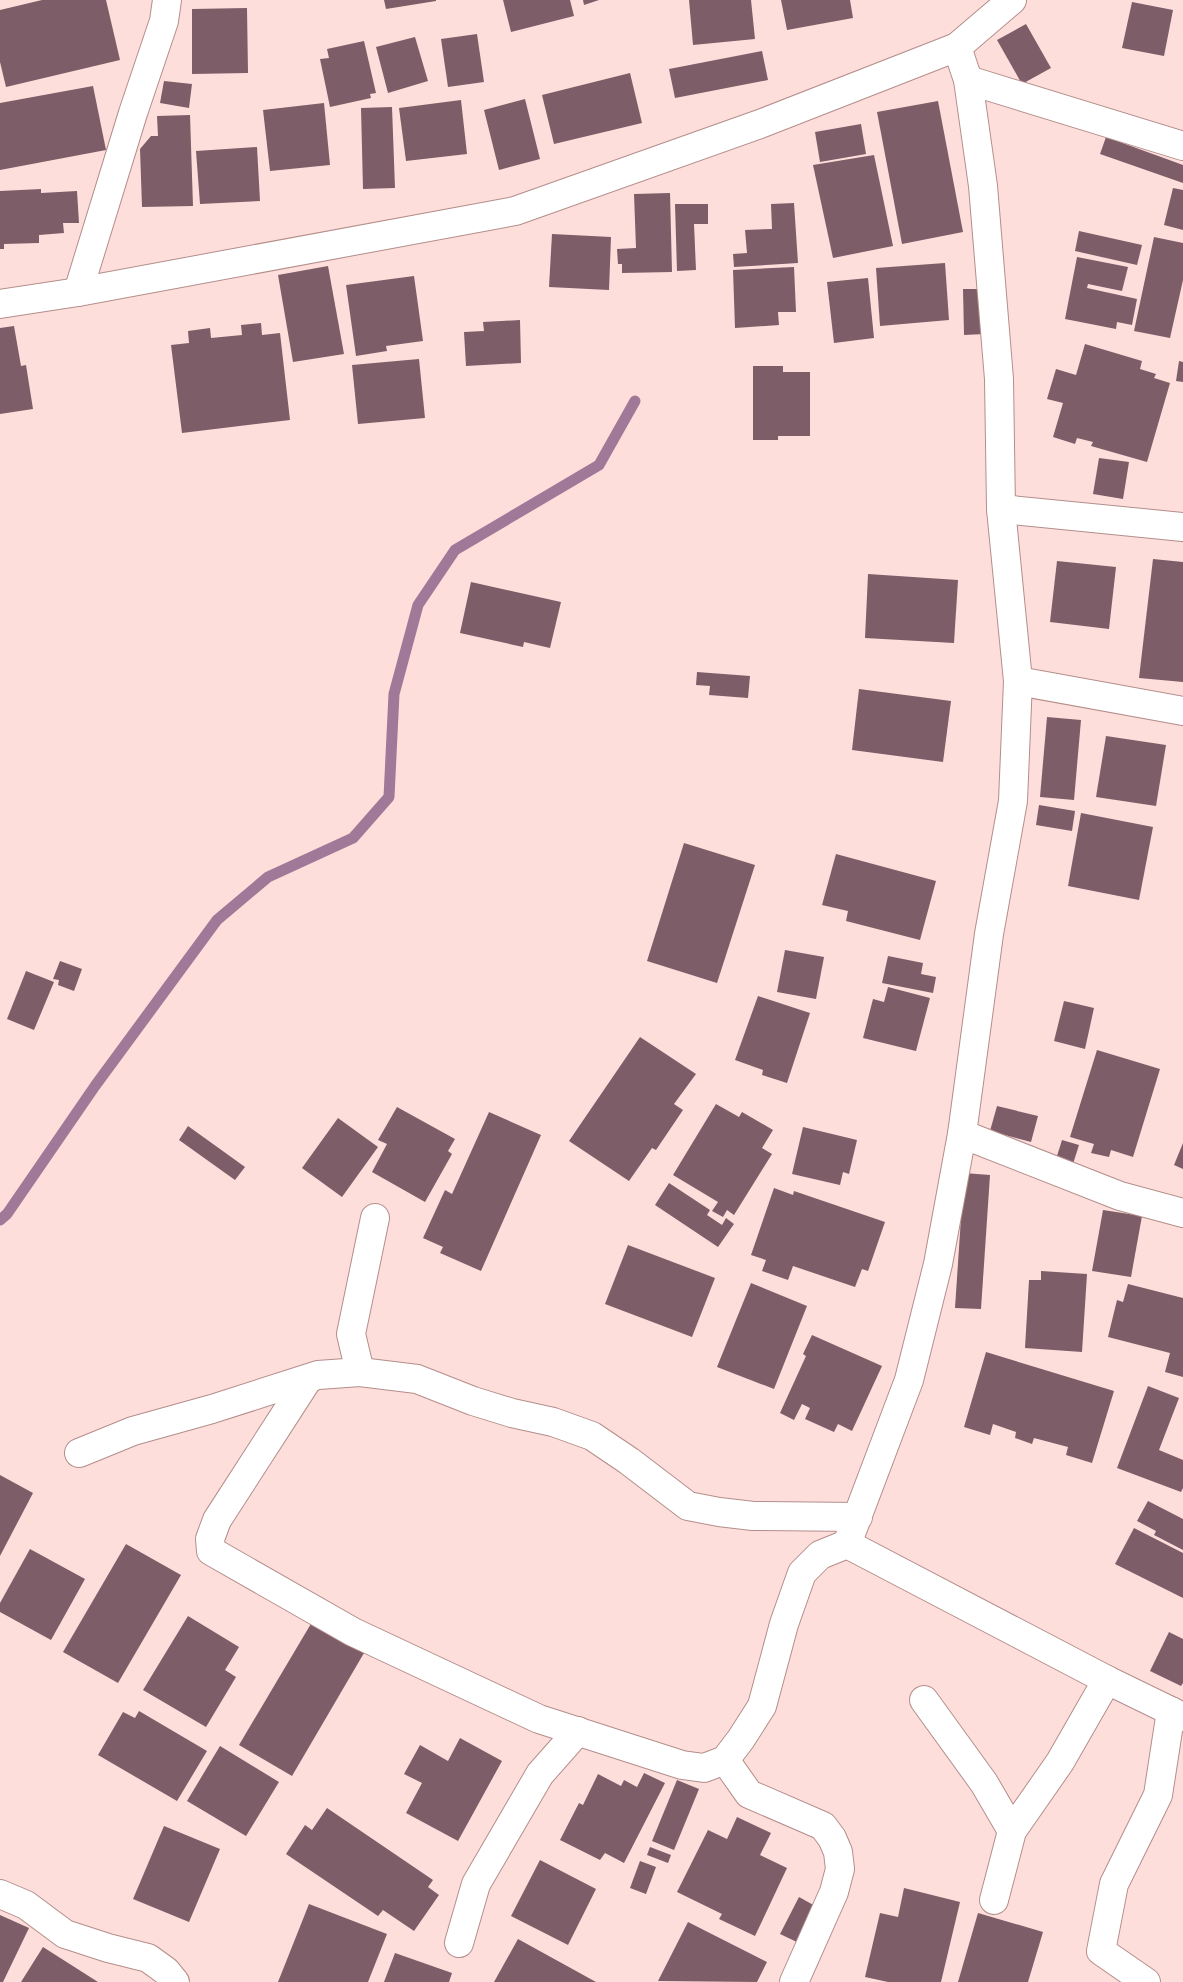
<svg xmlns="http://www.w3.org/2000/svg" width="1183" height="1982" viewBox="0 0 1183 1982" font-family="'PT Sans',sans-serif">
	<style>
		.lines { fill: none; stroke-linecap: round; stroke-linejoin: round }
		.stream { stroke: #a07999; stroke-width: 11 }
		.building { fill: #7d5d68 }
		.street-casing { stroke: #b38e8b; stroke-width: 30 }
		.street { stroke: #fff; stroke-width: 28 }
	</style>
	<rect width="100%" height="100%" fill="#fededb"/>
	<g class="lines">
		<!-- stream -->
		<polyline class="stream" points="0,1220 7,1214 95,1086 217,920 268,877 353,838 389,797 394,694 418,605 455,550 599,465 635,401"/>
	</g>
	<!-- building -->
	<g class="building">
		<polygon points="42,0 106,0 120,60 6,87 0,62 0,10"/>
		<polygon points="384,0 436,0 436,1 386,9"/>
		<polygon points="503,0 570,0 574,16 511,32"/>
		<polygon points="583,0 599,0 584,5"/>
		<polygon points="689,0 751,0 755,39 693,45"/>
		<polygon points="781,0 850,0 853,18 787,30"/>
		<polygon points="1132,2 1173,10 1164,56 1122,48"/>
		<polygon points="247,8 248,73 192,74 192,9"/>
		<polygon points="1026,24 1051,68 1022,84 997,40"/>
		<polygon points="477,34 484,82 448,87 441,39"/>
		<polygon points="415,37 428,81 388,93 376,47"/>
		<polygon points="364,41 376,93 370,94 371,98 330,107 320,59 329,58 327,49"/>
		<polygon points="762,51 768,80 675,98 669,69"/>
		<polygon points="630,73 642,123 554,144 542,95"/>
		<polygon points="164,81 192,84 189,108 160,103"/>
		<polygon points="93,86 106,150 0,170 0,103"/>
		<polygon points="525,99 540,159 499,170 484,110"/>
		<polygon points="461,100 467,154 406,161 399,108"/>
		<polygon points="938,101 963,232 902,244 877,112"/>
		<polygon points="324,103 330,165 270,171 263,110"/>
		<polygon points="392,107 395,188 363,189 361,108"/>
		<polygon points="190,115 193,206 142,207 140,149 151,136 158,136 157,116"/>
		<polygon points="861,124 866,154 820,162 815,132"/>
		<polygon points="1106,137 1183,165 1183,183 1100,154"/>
		<polygon points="257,147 260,201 200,204 196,151"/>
		<polygon points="874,155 893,246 833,258 813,165"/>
		<polygon points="1173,188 1183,190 1183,230 1164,225"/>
		<polygon points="41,189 41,193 77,191 79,223 63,223 64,233 39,235 39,243 4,244 4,249 0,249 0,191"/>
		<polygon points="670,193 672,272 622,273 622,264 618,264 617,249 636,248 634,194"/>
		<polygon points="794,203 798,263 734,267 733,254 747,253 745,230 772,229 771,204"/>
		<polygon points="675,204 708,204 708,224 694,224 696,270 677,271"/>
		<polygon points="1079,231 1142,245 1137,265 1075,251"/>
		<polygon points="552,234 611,237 609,290 549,287"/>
		<polygon points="1154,237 1183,243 1183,280 1170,338 1134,331"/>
		<polygon points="1077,257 1128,267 1122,291 1088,284 1087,288 1137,299 1132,325 1117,322 1116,329 1065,319"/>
		<polygon points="945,263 949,320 880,326 876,268"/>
		<polygon points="328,266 344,354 293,362 278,275"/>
		<polygon points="794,267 796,312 778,312 779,325 735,328 733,270"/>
		<polygon points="414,276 423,341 386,346 387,351 356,356 346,285"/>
		<polygon points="868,278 874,338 834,343 827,282"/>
		<polygon points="963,289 984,289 985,334 964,335"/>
		<polygon points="520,320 521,363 466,366 464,332 484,331 483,322"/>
		<polygon points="261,323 262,335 280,333 290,420 182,433 171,345 189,343 188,331 210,328 211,338 242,335 241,325"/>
		<polygon points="14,326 21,366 26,365 33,409 0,414 0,328"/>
		<polygon points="1085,344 1142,361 1140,369 1156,374 1154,378 1170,383 1147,462 1091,446 1093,442 1077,438 1075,444 1053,437 1063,403 1047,399 1056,369 1076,375"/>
		<polygon points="419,359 425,418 358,424 352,365"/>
		<polygon points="1179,361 1183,362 1183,382 1176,381"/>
		<polygon points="753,366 783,366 783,372 810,372 810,436 778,436 778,440 753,440"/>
		<polygon points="1099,458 1129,462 1123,499 1093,494"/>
		<polygon points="1153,559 1183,562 1183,682 1139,678"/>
		<polygon points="1057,561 1116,567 1109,629 1050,622"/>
		<polygon points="868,574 958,580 954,643 865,638"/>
		<polygon points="471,582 561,602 550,648 524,642 523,647 460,633"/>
		<polygon points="697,672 750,676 748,698 709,695 710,686 696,685"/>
		<polygon points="859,689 951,701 943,762 852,750"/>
		<polygon points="1047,717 1081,720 1074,800 1040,797"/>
		<polygon points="1106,736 1166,745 1156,806 1096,797"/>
		<polygon points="1039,805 1075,811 1072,831 1036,825"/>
		<polygon points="1081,813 1153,827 1139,900 1068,886"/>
		<polygon points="684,843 755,865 717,983 647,961"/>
		<polygon points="836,854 936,881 920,940 846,921 848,911 822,905"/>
		<polygon points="785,950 824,957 816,999 777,992"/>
		<polygon points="888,956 923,963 921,974 936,977 933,993 882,983"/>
		<polygon points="60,961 82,969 74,991 58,985 59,980 53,979"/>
		<polygon points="26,971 54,982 34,1030 7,1019"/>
		<polygon points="888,987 930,998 916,1051 863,1038 873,999 884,1002"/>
		<polygon points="758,996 810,1013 787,1083 762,1075 763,1070 735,1060"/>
		<polygon points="1064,1001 1094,1008 1085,1049 1054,1041"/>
		<polygon points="640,1037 696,1074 674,1104 683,1110 656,1150 652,1148 629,1181 569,1141"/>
		<polygon points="1097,1050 1160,1069 1133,1157 1111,1150 1109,1157 1091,1153 1094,1144 1070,1137"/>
		<polygon points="716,1104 739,1117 742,1112 773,1130 762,1148 772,1154 734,1215 727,1210 723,1217 712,1211 718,1202 673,1175"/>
		<polygon points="997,1106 1038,1116 1031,1142 990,1131"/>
		<polygon points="397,1107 455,1139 448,1151 452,1154 425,1202 372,1172 387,1144 378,1140"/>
		<polygon points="489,1112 541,1135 481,1271 440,1253 443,1247 423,1238 445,1190 452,1194"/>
		<polygon points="338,1118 378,1147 342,1197 302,1168"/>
		<polygon points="188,1126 245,1167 235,1180 179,1140"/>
		<polygon points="803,1127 857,1140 849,1174 843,1172 840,1185 792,1174"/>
		<polygon points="1062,1140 1079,1145 1073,1164 1056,1159"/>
		<polygon points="1183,1143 1183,1169 1174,1165"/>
		<polygon points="964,1173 990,1175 981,1309 955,1308"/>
		<polygon points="669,1183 710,1210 707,1215 722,1225 726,1218 734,1224 718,1247 655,1205"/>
		<polygon points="774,1188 793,1195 794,1191 885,1222 868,1271 862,1269 855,1287 793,1266 788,1280 762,1271 766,1260 751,1255"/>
		<polygon points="1103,1210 1142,1216 1131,1277 1092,1271"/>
		<polygon points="628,1245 715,1278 692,1337 605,1304"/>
		<polygon points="1041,1271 1087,1274 1082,1352 1025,1348 1029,1280 1041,1280"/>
		<polygon points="751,1283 807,1306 774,1389 717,1367"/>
		<polygon points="1128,1284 1183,1298 1183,1377 1165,1372 1170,1353 1108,1337 1117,1300 1123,1302"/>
		<polygon points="812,1335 882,1366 852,1431 838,1424 834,1432 805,1419 810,1408 802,1404 794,1420 780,1413 806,1356 803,1354"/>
		<polygon points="986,1352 1114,1391 1092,1463 1066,1455 1068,1447 1034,1438 1032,1444 1015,1438 1016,1432 993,1424 990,1435 964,1427"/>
		<polygon points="1148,1386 1179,1398 1159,1450 1183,1460 1183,1488 1181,1492 1117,1468"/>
		<polygon points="0,1475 33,1493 0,1556"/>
		<polygon points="1148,1501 1183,1519 1183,1550 1154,1535 1156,1531 1137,1521"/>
		<polygon points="1134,1528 1183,1553 1183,1598 1115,1564"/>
		<polygon points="126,1544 181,1575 118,1683 63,1652"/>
		<polygon points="30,1549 85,1579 51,1640 0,1612 0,1603"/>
		<polygon points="188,1616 239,1647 225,1670 236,1677 206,1727 143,1690"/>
		<polygon points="312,1622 364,1653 292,1776 239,1745"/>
		<polygon points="1169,1632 1183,1639 1183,1683 1181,1686 1150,1671"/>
		<polygon points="139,1711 207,1751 177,1801 98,1755 123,1712 135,1718"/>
		<polygon points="460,1738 502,1761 458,1841 406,1813 422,1783 404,1774 420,1745 448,1761"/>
		<polygon points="220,1746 279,1782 246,1836 187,1801"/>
		<polygon points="644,1773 665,1783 624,1863 605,1853 600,1860 560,1840 579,1803 583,1805 598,1774 621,1786 624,1780 637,1787"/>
		<polygon points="677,1780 699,1789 674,1850 652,1841"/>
		<polygon points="327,1808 433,1880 428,1887 439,1895 414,1931 383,1910 378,1916 286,1854 305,1825 312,1830"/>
		<polygon points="737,1817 771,1833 760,1855 787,1868 755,1936 719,1919 722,1914 677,1892 708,1830 727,1839"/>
		<polygon points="164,1826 220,1849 189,1922 133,1899"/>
		<polygon points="650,1847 671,1855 668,1863 647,1855"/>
		<polygon points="540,1860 596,1889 568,1945 511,1916"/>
		<polygon points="640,1861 656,1867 646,1894 630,1888"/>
		<polygon points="904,1888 960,1902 941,1982 888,1982 865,1977 880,1913 898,1917"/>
		<polygon points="799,1897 817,1907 799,1943 780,1934"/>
		<polygon points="309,1904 387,1934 368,1982 278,1982"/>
		<polygon points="978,1913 1043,1932 1028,1982 958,1982"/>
		<polygon points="0,1915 29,1928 3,1982 0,1982"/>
		<polygon points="688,1922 767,1962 757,1982 658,1981"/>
		<polygon points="518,1939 596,1982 494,1982"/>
		<polygon points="43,1947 98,1982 21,1982"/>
		<polygon points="395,1953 452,1973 449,1982 384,1982"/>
	</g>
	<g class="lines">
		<defs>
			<g id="street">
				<polyline points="968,80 1183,146"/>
				<polyline points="78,292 133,113 164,21 167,0"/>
				<polyline points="0,304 78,292 515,211 760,124 957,47 1012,0"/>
				<polyline points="1001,509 1183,527"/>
				<polyline points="1018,681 1183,711"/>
				<polyline points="962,1134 1120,1196 1183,1213"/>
				<polyline points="360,1372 351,1334 375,1218"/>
				<polyline points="308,1379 217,1520 210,1539 211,1551 353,1632 539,1719 682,1765 704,1768 725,1760 741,1739 762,1706 784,1624 802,1573 820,1555 847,1544 909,1380 938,1264 962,1134 989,934 1013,801 1018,681 1001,509 999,379 983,186 968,80 957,47"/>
				<polyline points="79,1453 133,1431 212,1409 318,1375 360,1372 417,1379 473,1401 512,1413 553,1422 592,1436 629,1461 688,1506 719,1512 753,1516 858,1517"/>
				<polyline points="847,1544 1107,1680 1183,1717"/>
				<polyline points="924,1700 984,1783 1012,1831"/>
				<polyline points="725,1760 749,1794 823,1826 832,1838 838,1852 840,1869 834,1892 794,1982"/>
				<polyline points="0,1894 26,1905 65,1934 108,1948 148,1958 166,1971 175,1982"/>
				<polyline points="994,1900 1012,1831 1060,1762 1107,1680"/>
				<polyline points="459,1943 476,1884 540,1774 578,1731"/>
				<polyline points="1146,1982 1101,1951 1114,1884 1158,1795 1171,1711"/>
			</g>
		</defs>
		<!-- street casing -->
		<use href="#street" class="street-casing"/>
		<!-- street -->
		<use href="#street" class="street"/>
	</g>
</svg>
